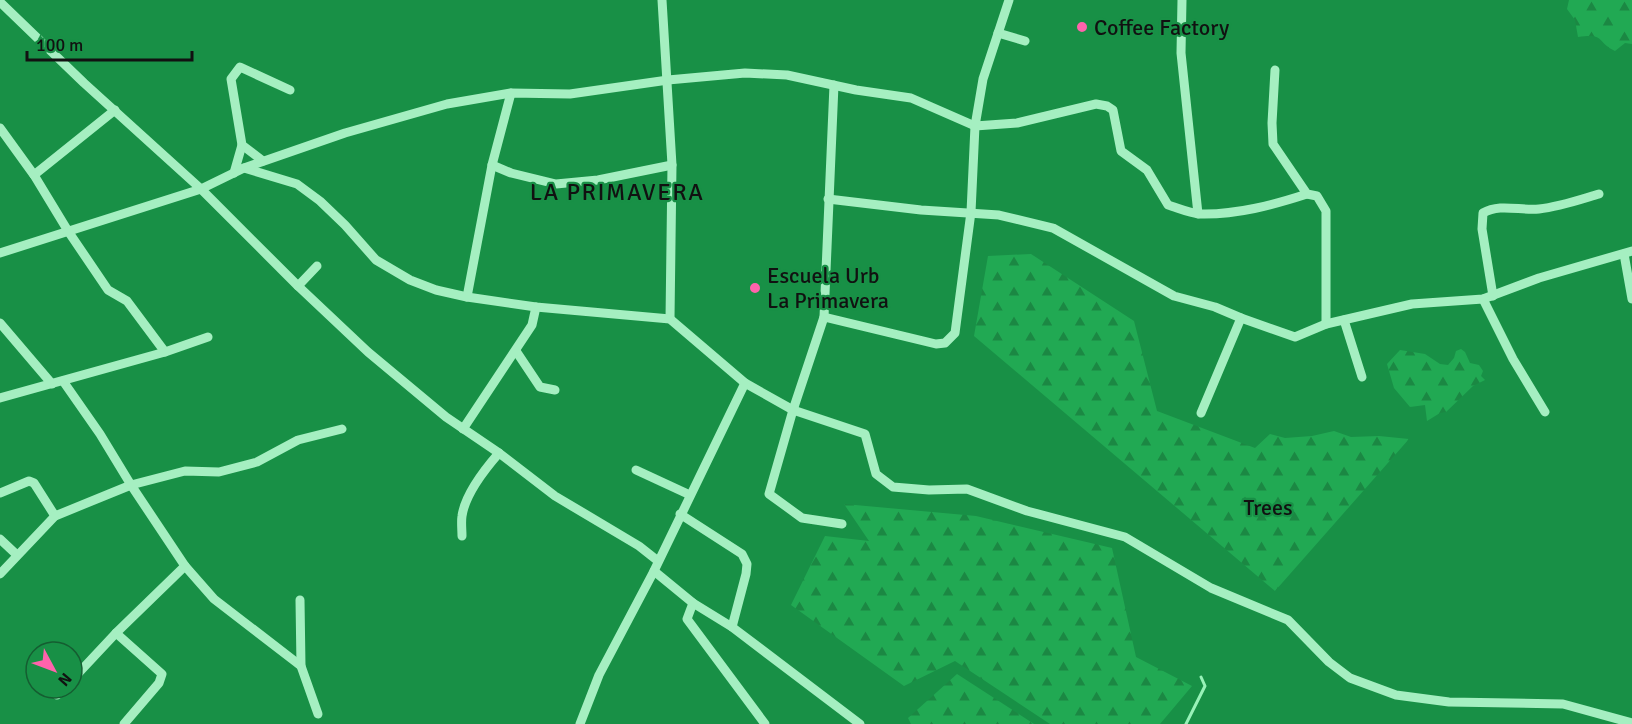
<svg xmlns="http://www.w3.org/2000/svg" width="1632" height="724" viewBox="0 0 1632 724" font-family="Signika,sans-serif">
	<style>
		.forest { fill: url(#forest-firs) }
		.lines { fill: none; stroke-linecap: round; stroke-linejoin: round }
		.stream { stroke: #98f2b8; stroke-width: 3 }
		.street { stroke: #a5efc1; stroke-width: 9 }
		.poi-dot { fill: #ff63ac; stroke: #189046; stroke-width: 2 }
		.labels { text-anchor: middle; stroke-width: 4.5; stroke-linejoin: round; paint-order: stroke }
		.poi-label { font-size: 22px; fill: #111; stroke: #189046; text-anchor: start }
		.park-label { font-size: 22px; fill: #111; stroke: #189046 }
		.neighbourhood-label { font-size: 24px; letter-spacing: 1.5px; fill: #111; stroke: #189046 }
	</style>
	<defs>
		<pattern id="forest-firs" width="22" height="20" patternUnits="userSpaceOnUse" patternTransform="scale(1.5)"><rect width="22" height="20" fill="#21a953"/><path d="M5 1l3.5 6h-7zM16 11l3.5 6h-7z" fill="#1b8843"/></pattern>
	</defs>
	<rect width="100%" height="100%" fill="#189046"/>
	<!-- forest -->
	<g class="forest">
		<path d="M1569,0H1632V44L1625,43L1615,51C1596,42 1606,33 1578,37L1575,20L1567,9Z"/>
		<polygon points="1031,254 1134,321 1157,411 1255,448 1270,434 1285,438 1312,436 1334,431 1351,437 1379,436 1409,439 1275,591 974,336 988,256"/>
		<polygon points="1461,349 1465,352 1470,363 1479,365 1483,371 1481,376 1485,380 1473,386 1446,412 1440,413 1427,421 1425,405 1410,407 1394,388 1387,364 1400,350 1425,354 1440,364 1448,365 1454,358 1456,351"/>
		<polygon points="844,504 976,516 1112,548 1136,657 1192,686 1160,724 1050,724 955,661 904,686 791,605 825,536 869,541"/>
		<polygon points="957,674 1034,724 911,724 908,718"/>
	</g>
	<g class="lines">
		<!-- stream -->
		<polyline class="stream" points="1186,724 1205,686 1201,677"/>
		<!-- street -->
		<g class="street">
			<polyline points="662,0 672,165 670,319"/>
			<polyline points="1182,0 1181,53 1198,214"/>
			<polyline points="0,2 84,83 201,189 298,286 368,352 446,417 499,453 555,496 639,546 658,561"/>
			<polyline points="998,33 1025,41"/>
			<polyline points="1275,70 1272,123 1273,144 1307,194 1317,196 1326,211 1326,324"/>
			<polyline points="834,85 824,317 793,410 769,494 802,518 842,524"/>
			<polyline points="0,128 34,175 68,231 108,290 127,301 165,352"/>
			<polyline points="263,161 242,145 231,79 240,67 290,90"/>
			<polyline points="492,165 511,173 556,184 598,180 672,165"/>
			<polyline points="244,168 297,184 320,201 345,225 376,260 410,280 436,290 467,297 536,307 670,319 745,383 793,410 865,434 876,474 893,487 929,490 967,489 1027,511 1125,537 1211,588 1288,620 1329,662 1350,678 1396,695 1449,702 1563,704 1632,723"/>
			<polyline points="234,173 242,145"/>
			<polyline points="34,175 115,110"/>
			<polyline points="828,199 921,210 999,215 1053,228 1174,296 1215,307 1241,318 1295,337 1326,324 1412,304 1483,299 1539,278 1632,251"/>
			<path d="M0,253L201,189L244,168L345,133L447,104L511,93L570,94L668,80L745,73L787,75L856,90L911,98L975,126L1017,123L1096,104L1107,106L1113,110L1121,151L1147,170L1168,205C1178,208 1189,213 1200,214C1236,215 1273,205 1307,194"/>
			<polyline points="1624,254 1632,299"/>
			<polyline points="298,286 317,266"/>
			<path d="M1493,296L1482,229L1483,213C1500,203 1520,211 1539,209C1559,207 1579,200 1599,194"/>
			<polyline points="467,297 492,165 511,93"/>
			<polyline points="1483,299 1513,359 1545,412"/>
			<polyline points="824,317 936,344 945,343 955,333 971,212 975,126 983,79 1009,0"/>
			<polyline points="1344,320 1362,377"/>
			<polyline points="0,323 52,384"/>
			<polyline points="516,351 540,387 555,390"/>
			<polyline points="63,381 100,434 131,485 185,566 214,599 301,666"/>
			<polyline points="0,398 165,352 208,337"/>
			<polyline points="1201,413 1241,318"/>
			<polyline points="463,429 532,325 536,307"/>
			<polyline points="636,470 690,495"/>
			<polyline points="0,493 29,481 34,483 55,516"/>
			<polyline points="680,514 742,554 747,564 746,574 732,627"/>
			<path d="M462,536C462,530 461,522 462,516C465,495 485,469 499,453"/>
			<polyline points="0,539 17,555"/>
			<polyline points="654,571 693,603 732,627 860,724"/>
			<polyline points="0,574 55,516 131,485 185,471 219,472 257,462 298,440 342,429"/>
			<polyline points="300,600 301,666 318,714"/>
			<polyline points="693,603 687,619 765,724"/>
			<polyline points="116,633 162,674 159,683 124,724"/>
			<polyline points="72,680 116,633 185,566"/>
			<polyline points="57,695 64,688"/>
			<polyline points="580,724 599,675 654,571 745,383"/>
		</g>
	</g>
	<!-- markers -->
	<g class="poi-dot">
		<circle cx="1082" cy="27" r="6"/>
		<circle cx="755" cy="288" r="6"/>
	</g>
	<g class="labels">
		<!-- poi labels -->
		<g class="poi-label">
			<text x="1094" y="35">Coffee Factory</text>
			<text x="767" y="283">Escuela Urb<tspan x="767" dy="25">La Primavera</tspan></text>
		</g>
		<!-- park labels -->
		<g class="park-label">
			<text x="1268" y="515">Trees</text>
		</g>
		<!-- neighbourhood labels -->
		<g class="neighbourhood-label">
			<text x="617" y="200">LA PRIMAVERA</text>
		</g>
	</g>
	<!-- north arrow -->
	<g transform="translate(54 670) rotate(131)"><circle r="28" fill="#189046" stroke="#155d31" stroke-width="1.5"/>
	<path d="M0-4.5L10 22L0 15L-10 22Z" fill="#ff63ac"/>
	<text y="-9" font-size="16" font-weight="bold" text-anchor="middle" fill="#111111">N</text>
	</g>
	<!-- scale -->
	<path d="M27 51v9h165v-9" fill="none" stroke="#111111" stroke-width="3"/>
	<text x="36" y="51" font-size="18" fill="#111111" stroke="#189046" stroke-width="4.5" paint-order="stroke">100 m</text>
</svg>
